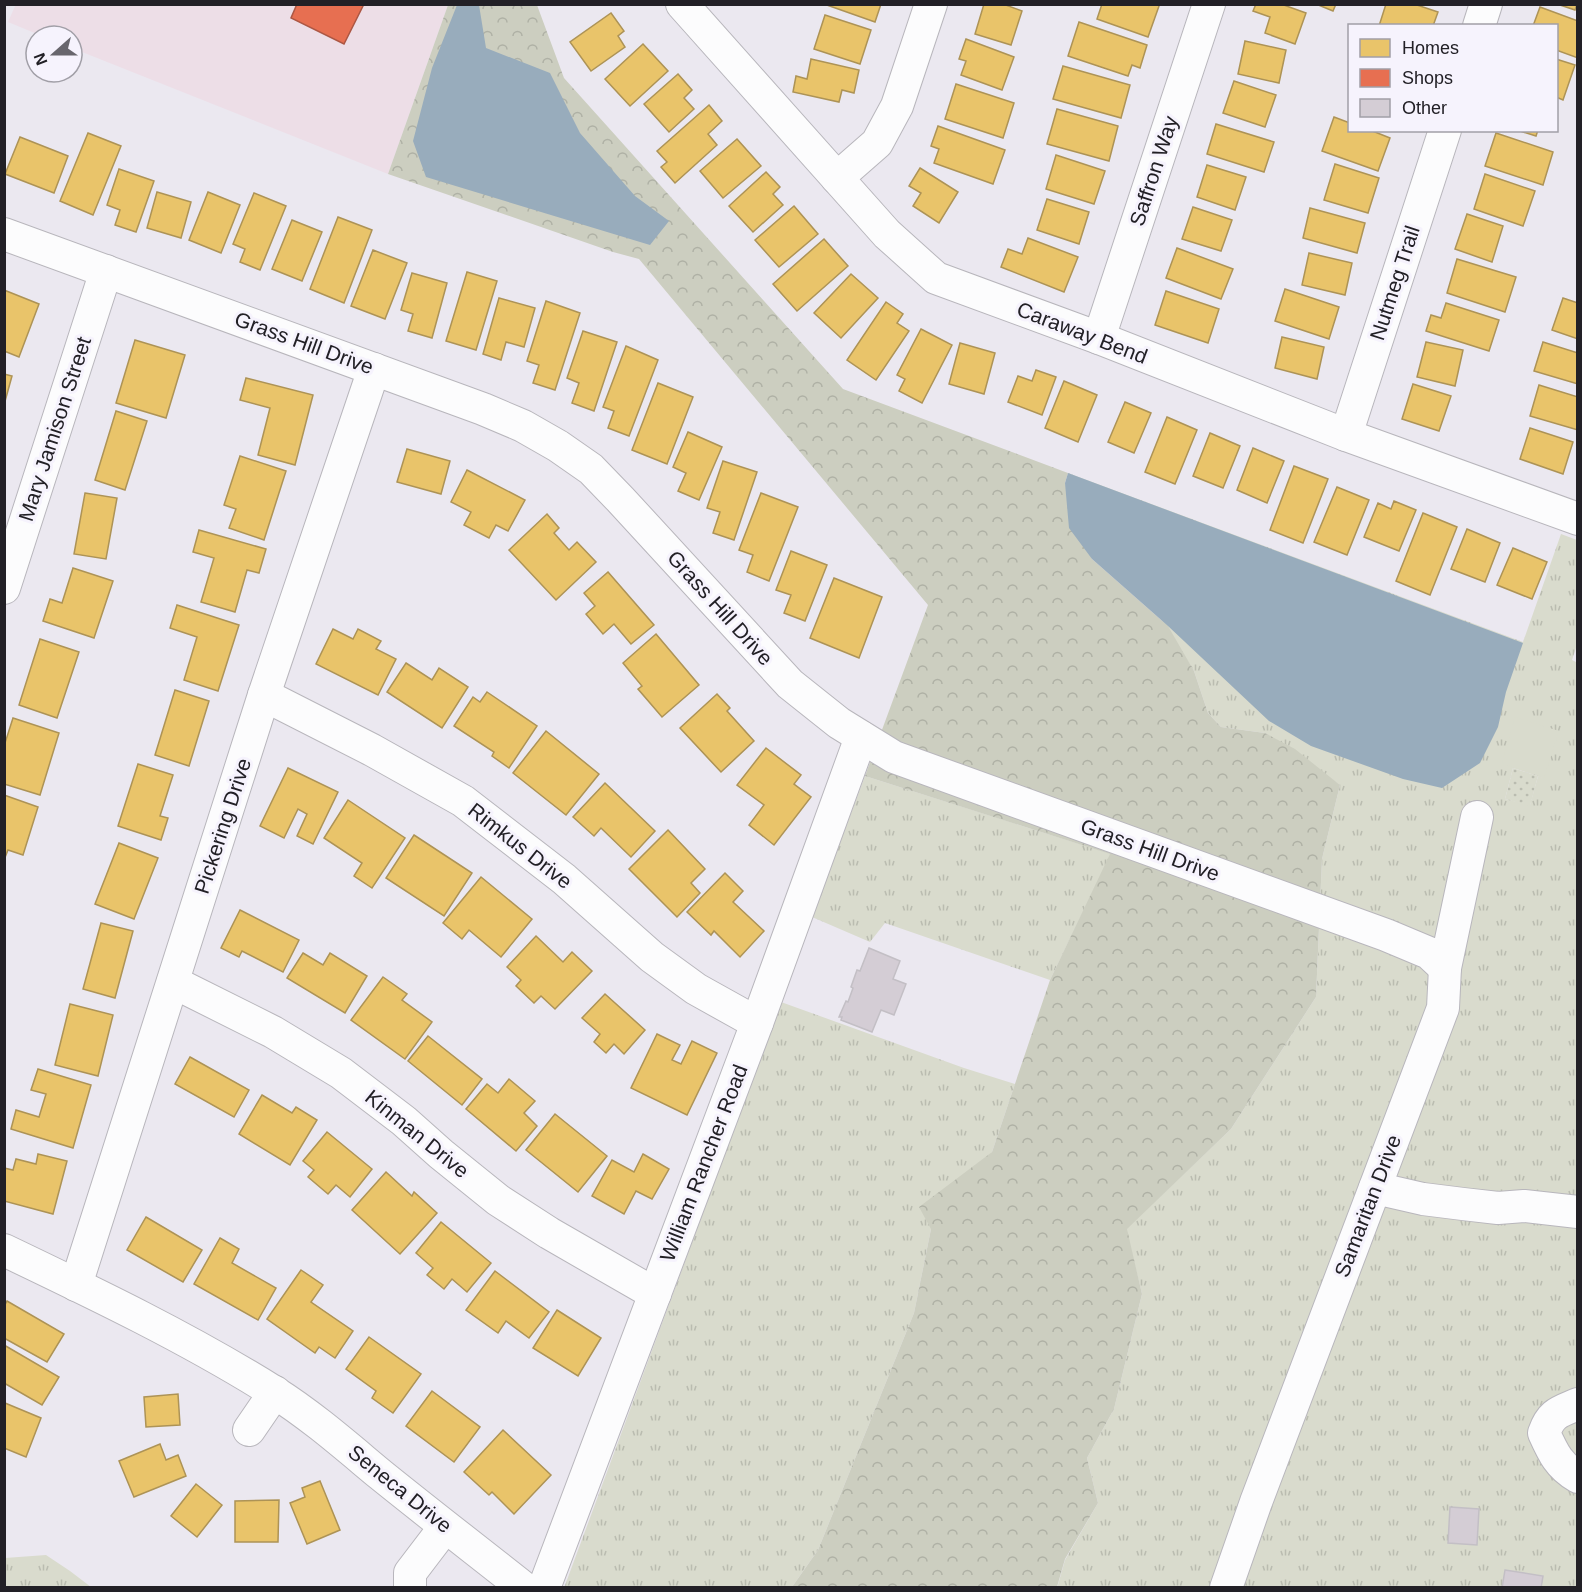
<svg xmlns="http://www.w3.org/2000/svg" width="1582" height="1592" viewBox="0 0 1582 1592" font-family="Helvetica,sans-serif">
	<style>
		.commercial { fill: #eddee7 }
		.grass { fill: url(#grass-tufts); fill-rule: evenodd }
		.forest { fill: url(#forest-crowns) }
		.park { fill: url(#park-dots) }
		.pitch { fill: #d9dbcd }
		.water { fill: #98acbc }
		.homes { fill: #e9c46a; stroke: #ad9356; stroke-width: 1.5 }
		.shops { fill: #e76f51; stroke: #ac5744; stroke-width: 1.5 }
		.building { fill: #d4cdd5; stroke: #c3bfc5; stroke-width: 1.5 }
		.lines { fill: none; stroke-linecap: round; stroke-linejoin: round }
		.minor-casing { stroke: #b8b6bc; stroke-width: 34 }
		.minor { stroke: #fcfcfd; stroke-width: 32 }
		.labels { text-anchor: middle; stroke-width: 6; stroke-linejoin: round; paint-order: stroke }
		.street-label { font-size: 21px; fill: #222026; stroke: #f6f3fd }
	</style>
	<defs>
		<pattern id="grass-tufts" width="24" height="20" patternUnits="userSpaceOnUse" patternTransform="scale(1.5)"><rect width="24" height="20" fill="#d9dbcd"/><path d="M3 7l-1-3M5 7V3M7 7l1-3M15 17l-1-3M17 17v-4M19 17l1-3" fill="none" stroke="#babcb0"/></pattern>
		<pattern id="forest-crowns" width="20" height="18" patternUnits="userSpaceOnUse" patternTransform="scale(1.5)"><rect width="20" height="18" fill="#cccec0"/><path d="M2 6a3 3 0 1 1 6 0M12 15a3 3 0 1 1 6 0" fill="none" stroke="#afb1a5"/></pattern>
		<pattern id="park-dots" width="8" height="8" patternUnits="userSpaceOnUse" patternTransform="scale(1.5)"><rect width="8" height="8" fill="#d9dbcd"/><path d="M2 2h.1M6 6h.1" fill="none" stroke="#babcb0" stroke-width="1.8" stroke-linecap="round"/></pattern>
	</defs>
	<rect width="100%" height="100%" fill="#ebe8f0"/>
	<!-- commercial -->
	<polygon class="commercial" points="16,4 448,5 388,174 72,48 72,36 42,36 8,22"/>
	<!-- grass -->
	<g class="grass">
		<path d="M1068,473L1523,642L1561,534L1577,540L1578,642L1572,660L1578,663L1577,1587H1541L1543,1576L1505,1570L1502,1588H1057L1065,1560L1098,1503L1087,1458L1114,1409L1142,1294L1126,1229L1231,1129L1316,997L1322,859L1340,785L1265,733L1221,727L1208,713L1194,671ZM1513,768L1544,778L1538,776L1530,805L1505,799ZM1450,1507L1479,1510L1477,1545L1448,1543Z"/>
		<polygon points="865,776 1111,854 1050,980 885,923 870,942 812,917"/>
		<polygon points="781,1002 964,1068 1015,1084 992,1152 931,1229 914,1313 818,1550 792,1587 564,1588"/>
		<polygon points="46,1555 70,1571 91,1587 5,1587 5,1558"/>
	</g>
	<!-- forest -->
	<polygon class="forest" points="448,5 537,5 564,78 843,389 1068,473 1065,483 1092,559 1168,626 1194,671 1208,713 1221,727 1265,733 1295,749 1340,785 1322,859 1316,997 1231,1129 1127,1229 1142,1294 1114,1409 1087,1458 1098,1503 1065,1559 1057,1587 792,1587 818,1550 914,1313 931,1229 919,1207 992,1152 1050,980 1110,854 865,776 928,605 639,259 613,252 388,174"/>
	<!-- park -->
	<polygon class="park" points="1513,768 1538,776 1530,806 1505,799"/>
	<!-- pitch -->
	<polygon class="pitch" points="1515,717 1559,731 1544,778 1502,763"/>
	<!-- water -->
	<g class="water">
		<polygon points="457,5 479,5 486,48 550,73 580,133 635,196 669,221 650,245 426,177 413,141 432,68"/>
		<polygon points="1068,473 1523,643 1506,692 1498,727 1480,763 1442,788 1403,779 1311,746 1269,721 1168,626 1092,559 1069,528 1065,483"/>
	</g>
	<!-- homes -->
	<g class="homes">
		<polygon points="824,4 881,4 875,22"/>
		<polygon points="984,4 1003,4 1022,11 1011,45 975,34"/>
		<polygon points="1102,4 1156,4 1159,6 1148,37 1097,19"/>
		<polygon points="1256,4 1281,4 1306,13 1295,44 1265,33 1270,17 1253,11"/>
		<polygon points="1316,4 1336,4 1333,11"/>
		<polygon points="1386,4 1414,4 1438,12 1433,26 1379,26"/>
		<polygon points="1557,4 1577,4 1575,10"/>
		<polygon points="1540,7 1578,21 1578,58 1556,50 1556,26 1533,26"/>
		<polygon points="611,13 624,31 618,36 625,47 591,71 570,42"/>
		<polygon points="825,15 871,30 860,64 814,49"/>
		<polygon points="1079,22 1147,45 1140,68 1132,65 1128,76 1068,56"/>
		<polygon points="966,39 1014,57 1002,90 961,75 966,61 959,59"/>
		<polygon points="1245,41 1286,50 1279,83 1238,74"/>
		<polygon points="643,44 668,71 630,106 605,79"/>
		<polygon points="811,59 859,70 854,93 842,90 839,102 793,92 796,76 807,79"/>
		<polygon points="1556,59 1575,65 1563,100 1556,97"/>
		<polygon points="1063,66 1130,85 1121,118 1053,99"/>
		<polygon points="678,74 692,90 684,98 694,109 669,132 644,104"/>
		<polygon points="1234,81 1276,95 1265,127 1223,113"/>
		<polygon points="956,84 1014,103 1003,138 945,119"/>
		<polygon points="709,105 722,121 708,134 717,145 675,183 661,167 667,162 657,151"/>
		<polygon points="1057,109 1118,126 1109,161 1047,144"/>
		<polygon points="1334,117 1350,123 1350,130 1370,130 1390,138 1378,171 1322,151"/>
		<polygon points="1216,124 1274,142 1264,172 1207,154"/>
		<polygon points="938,126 1005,150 993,184 934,163 939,149 931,146"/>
		<polygon points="1517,130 1538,130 1536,136"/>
		<polygon points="88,133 121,146 93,215 60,201"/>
		<polygon points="1496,133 1553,152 1543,185 1485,166"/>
		<polygon points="20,137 68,156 54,193 5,174"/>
		<polygon points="737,139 761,166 723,198 700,171"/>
		<polygon points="1056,155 1105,171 1094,204 1046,189"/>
		<polygon points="1335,164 1379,178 1368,213 1324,200"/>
		<polygon points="1207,165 1246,177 1235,210 1197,197"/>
		<polygon points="920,168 958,192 939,223 913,206 921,193 909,186"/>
		<polygon points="119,169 154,181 136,232 115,225 120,210 107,205"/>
		<polygon points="766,172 780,187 773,194 783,205 753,232 729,206"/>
		<polygon points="1485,174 1535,191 1523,226 1474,209"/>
		<polygon points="157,192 191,202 181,238 147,228"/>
		<polygon points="208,192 240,205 221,253 189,240"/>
		<polygon points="254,193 286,206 260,270 240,262 245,249 233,244"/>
		<polygon points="1047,199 1089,212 1079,244 1037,230"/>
		<polygon points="794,206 818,234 779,267 755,240"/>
		<polygon points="1193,207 1232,220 1221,251 1182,239"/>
		<polygon points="1310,208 1365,223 1357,253 1303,238"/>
		<polygon points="1467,214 1503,226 1492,262 1455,249"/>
		<polygon points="338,217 372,230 344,303 310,289"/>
		<polygon points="292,220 322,232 302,281 272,269"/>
		<polygon points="1028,238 1078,257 1064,292 1001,267 1008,249 1022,254"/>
		<polygon points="824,239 848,266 797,311 773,284"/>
		<polygon points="1177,248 1233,269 1221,299 1166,278"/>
		<polygon points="373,250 407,263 385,319 351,306"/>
		<polygon points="1309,253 1352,263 1345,295 1302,285"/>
		<polygon points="1457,259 1516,277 1505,312 1447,293"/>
		<polygon points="467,272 497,281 476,350 446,341"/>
		<polygon points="412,273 447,283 432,338 408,331 413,314 401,310"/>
		<polygon points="851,274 878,298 841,338 814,313"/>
		<polygon points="1285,289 1339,307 1329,339 1275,321"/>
		<polygon points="4,290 39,304 19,357 4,351"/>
		<polygon points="1166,291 1219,309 1208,343 1155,325"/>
		<polygon points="499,298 535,308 524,347 506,342 501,360 483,354"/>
		<polygon points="1563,298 1578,303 1578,339 1552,330"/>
		<polygon points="546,301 580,313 555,390 533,383 539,365 527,361"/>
		<polygon points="886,302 903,314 897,323 909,331 876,380 847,360"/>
		<polygon points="1446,303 1499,320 1489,351 1426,331 1431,315 1441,318"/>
		<polygon points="921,329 952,345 922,403 899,391 905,379 897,375"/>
		<polygon points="583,331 617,342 594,411 572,403 579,383 567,378"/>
		<polygon points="1282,337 1324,347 1317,379 1275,368"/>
		<polygon points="135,340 185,355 166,418 116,403"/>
		<polygon points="1426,342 1463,350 1455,386 1417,377"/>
		<polygon points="1543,342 1578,353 1578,384 1534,371"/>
		<polygon points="960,343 995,353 984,394 949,384"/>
		<polygon points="626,346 658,360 629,436 608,428 614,411 603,407"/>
		<polygon points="1036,370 1056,377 1042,415 1008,402 1018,376 1032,381"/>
		<polygon points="4,374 12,376 4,405"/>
		<polygon points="246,378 313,395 295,465 258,455 270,408 240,400"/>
		<polygon points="1064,381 1097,395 1078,442 1045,428"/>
		<polygon points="658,383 693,397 667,464 632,450"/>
		<polygon points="1413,384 1451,396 1439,431 1402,419"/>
		<polygon points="1539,385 1578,397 1578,430 1530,416"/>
		<polygon points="1125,402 1151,413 1134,453 1108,442"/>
		<polygon points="116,411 147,421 125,490 95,480"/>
		<polygon points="1167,417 1197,430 1175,484 1145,472"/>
		<polygon points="1530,428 1573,442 1563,474 1520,459"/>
		<polygon points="688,432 722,447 699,500 678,491 686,473 673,467"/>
		<polygon points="1210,433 1240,446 1223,488 1193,476"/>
		<polygon points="1253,448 1284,461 1267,503 1237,490"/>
		<polygon points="407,449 450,461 441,494 397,482"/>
		<polygon points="240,456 286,471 264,540 229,528 236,509 224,505"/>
		<polygon points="723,461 757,472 734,540 713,533 720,512 707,508"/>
		<polygon points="1294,466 1328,479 1303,543 1270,530"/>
		<polygon points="467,470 525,500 508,531 496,525 489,538 464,525 471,512 451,502"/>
		<polygon points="1337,487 1369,500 1347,555 1314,542"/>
		<polygon points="85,493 117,498 106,559 74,554"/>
		<polygon points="761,493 798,507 769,581 747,572 753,555 739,550"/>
		<polygon points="1394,501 1416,510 1399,551 1364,537 1378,503 1391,509"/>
		<polygon points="1423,513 1457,527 1430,595 1396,581"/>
		<polygon points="547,514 559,528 554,533 569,550 577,542 596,562 556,600 509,550"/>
		<polygon points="1467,529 1500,543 1485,582 1451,569"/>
		<polygon points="199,530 266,549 259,573 247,570 235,612 201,602 214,558 193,552"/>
		<polygon points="1513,548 1547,562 1532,599 1497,585"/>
		<polygon points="791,551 827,565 805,621 784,613 791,595 776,590"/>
		<polygon points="73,568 113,581 94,638 43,621 50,599 62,603"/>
		<polygon points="608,572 654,625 631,644 614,624 603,634 586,614 595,606 584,593"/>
		<polygon points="834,578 882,597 859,658 810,638"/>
		<polygon points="177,605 239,625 218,691 184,680 197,637 170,628"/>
		<polygon points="333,629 353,639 358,629 381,641 376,649 396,659 378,695 316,664"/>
		<polygon points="656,634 699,685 662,717 638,689 642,686 623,663"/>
		<polygon points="40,639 79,652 57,718 19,705"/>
		<polygon points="406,663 432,680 439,668 468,687 442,728 387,692"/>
		<polygon points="175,690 209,701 189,766 155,755"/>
		<polygon points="487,692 537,726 509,768 492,756 494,752 454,726 473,697 480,702"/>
		<polygon points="717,694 730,708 727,711 754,741 721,772 680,728"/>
		<polygon points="13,718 59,733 40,795 4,784 4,746"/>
		<polygon points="546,731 599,774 566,815 513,773"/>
		<polygon points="766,748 801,775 794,784 811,797 774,845 749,825 764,805 737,785"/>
		<polygon points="138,764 173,775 160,816 168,818 161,840 118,826"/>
		<polygon points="288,768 338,792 313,844 297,836 307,814 298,809 284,838 260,826"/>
		<polygon points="605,783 655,831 631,857 601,828 594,836 573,817"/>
		<polygon points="4,795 38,807 23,855 8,850 4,860"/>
		<polygon points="348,800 405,838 372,888 354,876 362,863 324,838"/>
		<polygon points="668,830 705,869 691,883 700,893 677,917 629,869"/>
		<polygon points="414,835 472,873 444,916 386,878"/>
		<polygon points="119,843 158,858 134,919 95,904"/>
		<polygon points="725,873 743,891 733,902 764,931 740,957 714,931 711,935 687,912"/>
		<polygon points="481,877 532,919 501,957 469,930 462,939 443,923"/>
		<polygon points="240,910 299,940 283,972 242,951 239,957 221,948"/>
		<polygon points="101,923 133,931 115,998 83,989"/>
		<polygon points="536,936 563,962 572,952 592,971 555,1009 541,996 534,1003 516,986 521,980 507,967"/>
		<polygon points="303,953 323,965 330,953 367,976 345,1013 287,978"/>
		<polygon points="383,977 407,994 402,1000 432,1022 405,1059 351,1020"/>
		<polygon points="605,994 645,1030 624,1054 614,1044 606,1053 594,1042 600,1034 582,1018"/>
		<polygon points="70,1004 113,1015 98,1076 55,1065"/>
		<polygon points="657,1034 680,1045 672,1060 681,1064 692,1041 717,1053 687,1115 631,1088"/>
		<polygon points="428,1036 482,1079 462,1105 408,1061"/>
		<polygon points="190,1057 249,1090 234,1117 175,1084"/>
		<polygon points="38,1069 91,1085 73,1148 11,1129 16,1110 39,1117 46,1094 31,1090"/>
		<polygon points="509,1079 535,1101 524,1113 537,1126 516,1151 466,1109 487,1084 498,1093"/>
		<polygon points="262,1095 292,1113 296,1107 317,1120 290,1165 239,1134"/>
		<polygon points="555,1114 607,1156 578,1192 526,1150"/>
		<polygon points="327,1132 372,1169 350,1197 336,1185 328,1194 308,1177 314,1170 303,1161"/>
		<polygon points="38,1154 67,1161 53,1214 4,1201 4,1168 13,1170 16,1159 36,1164"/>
		<polygon points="643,1154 669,1169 652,1199 636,1191 624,1214 592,1196 612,1160 634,1172"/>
		<polygon points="386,1172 412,1196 414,1192 437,1213 400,1254 352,1210"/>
		<polygon points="146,1217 202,1250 183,1282 127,1250"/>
		<polygon points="441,1222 491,1263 467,1292 452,1279 444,1289 427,1275 433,1268 416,1253"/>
		<polygon points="220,1238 239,1249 232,1263 276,1288 258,1320 194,1284"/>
		<polygon points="301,1270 323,1285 311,1302 353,1331 335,1358 319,1347 315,1353 267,1319"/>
		<polygon points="495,1271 549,1312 529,1338 506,1321 498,1333 466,1310"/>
		<polygon points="7,1301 64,1334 47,1362 4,1338 4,1306"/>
		<polygon points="557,1310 601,1338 578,1376 533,1348"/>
		<polygon points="369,1337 421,1374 393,1413 372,1398 376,1391 346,1369"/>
		<polygon points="4,1345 59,1377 42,1405 4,1383"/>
		<polygon points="432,1391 480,1427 454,1462 406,1426"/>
		<polygon points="178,1394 180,1425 146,1427 144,1397"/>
		<polygon points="5,1403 41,1418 26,1457 4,1448"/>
		<polygon points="503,1430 551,1475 514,1514 492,1492 489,1495 464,1472"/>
		<polygon points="160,1444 166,1460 178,1455 186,1476 134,1497 119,1461"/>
		<polygon points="320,1481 340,1530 307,1544 290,1503 305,1497 302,1488"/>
		<polygon points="196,1484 222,1505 197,1537 171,1516"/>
		<polygon points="279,1500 278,1542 235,1542 235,1501"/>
	</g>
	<!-- shops -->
	<polygon class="shops" points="297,4 364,4 344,44 291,18"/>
	<!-- building -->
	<g class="building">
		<polygon points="869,948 900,961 893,979 906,984 894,1015 881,1010 872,1032 841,1020 842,1017 839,1017 846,1001 848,1002 853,988 851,987 857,970 860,971"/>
		<polygon points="1450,1507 1479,1509 1477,1545 1448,1543"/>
		<polygon points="1505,1570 1543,1576 1541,1588 1502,1588"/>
	</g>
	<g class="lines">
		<defs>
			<g id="minor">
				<polyline points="682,4 887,234 936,278 1099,338 1346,435 1578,519"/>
				<polyline points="1479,26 1486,4"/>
				<polyline points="837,178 877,143 897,106 931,4"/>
				<polyline points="4,234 483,409 523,426 558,446 591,469 620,499 790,684 839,723 894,757 1386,935 1429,953 1445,968"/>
				<polyline points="1099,338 1209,4"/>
				<polyline points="1346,435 1445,130"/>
				<polyline points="4,588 106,271"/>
				<polyline points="264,695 372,750 463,801 564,879 652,957 696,989 757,1023"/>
				<polyline points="173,982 273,1032 341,1073 404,1121 441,1154 498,1200 549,1233 655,1294"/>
				<polyline points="1375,1188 1423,1199 1463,1204 1498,1208 1524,1206 1578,1212"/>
				<path d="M4,1250C96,1294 188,1338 274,1392C312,1416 346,1446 381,1475C428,1513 476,1550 524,1588"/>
				<polyline points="76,1285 264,695 374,369"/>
				<path d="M1578,1404C1559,1412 1551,1413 1544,1433C1553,1453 1559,1466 1578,1477"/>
				<polyline points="249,1430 275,1392"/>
				<polyline points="410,1588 410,1573 445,1527"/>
				<polyline points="544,1588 757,1023 861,737"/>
				<polyline points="1226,1588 1256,1502 1443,1008 1445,968 1477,817"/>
			</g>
		</defs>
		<!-- minor casing -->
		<use href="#minor" class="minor-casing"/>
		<!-- minor -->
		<use href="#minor" class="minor"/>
	</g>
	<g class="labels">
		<!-- street labels -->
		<g class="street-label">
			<text transform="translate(1154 171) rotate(-72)" y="7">Saffron Way</text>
			<text transform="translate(1395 283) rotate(-72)" y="7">Nutmeg Trail</text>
			<text transform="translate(1082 333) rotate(21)" y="7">Caraway Bend</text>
			<text transform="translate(304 343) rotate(20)" y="7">Grass Hill Drive</text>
			<text transform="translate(55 429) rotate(-72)" y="7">Mary Jamison Street</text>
			<text transform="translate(720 608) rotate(48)" y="7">Grass Hill Drive</text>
			<text transform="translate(223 826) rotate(-72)" y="7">Pickering Drive</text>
			<text transform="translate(520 846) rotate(38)" y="7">Rimkus Drive</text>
			<text transform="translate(1150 850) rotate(20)" y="7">Grass Hill Drive</text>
			<text transform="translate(417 1134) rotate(39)" y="7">Kinman Drive</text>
			<text transform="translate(704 1163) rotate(-69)" y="7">William Rancher Road</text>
			<text transform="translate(1368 1206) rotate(-69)" y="7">Samaritan Drive</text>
			<text transform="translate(400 1489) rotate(39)" y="7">Seneca Drive</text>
		</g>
	</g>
	<!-- border -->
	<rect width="1582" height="1592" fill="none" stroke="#222026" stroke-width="12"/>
	<!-- legend -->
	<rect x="1348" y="24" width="210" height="108" fill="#f6f3fd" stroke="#a19fa7" stroke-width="1.5"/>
	<rect x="1360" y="39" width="30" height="18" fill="#e9c46a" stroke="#a19fa7" stroke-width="1.5"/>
	<text x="1402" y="54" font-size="18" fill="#222026">Homes</text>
	<rect x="1360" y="69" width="30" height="18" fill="#e76f51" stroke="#a19fa7" stroke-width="1.5"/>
	<text x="1402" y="84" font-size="18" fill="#222026">Shops</text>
	<rect x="1360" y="99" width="30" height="18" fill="#d4cdd5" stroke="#a19fa7" stroke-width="1.5"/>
	<text x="1402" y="114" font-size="18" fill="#222026">Other</text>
	<!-- north arrow -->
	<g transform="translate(54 54) rotate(249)"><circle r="28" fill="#f6f3fd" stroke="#a19fa7" stroke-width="1.5"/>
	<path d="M0-4.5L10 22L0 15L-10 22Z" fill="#68666d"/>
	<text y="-9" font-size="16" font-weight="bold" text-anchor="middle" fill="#222026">N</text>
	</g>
</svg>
